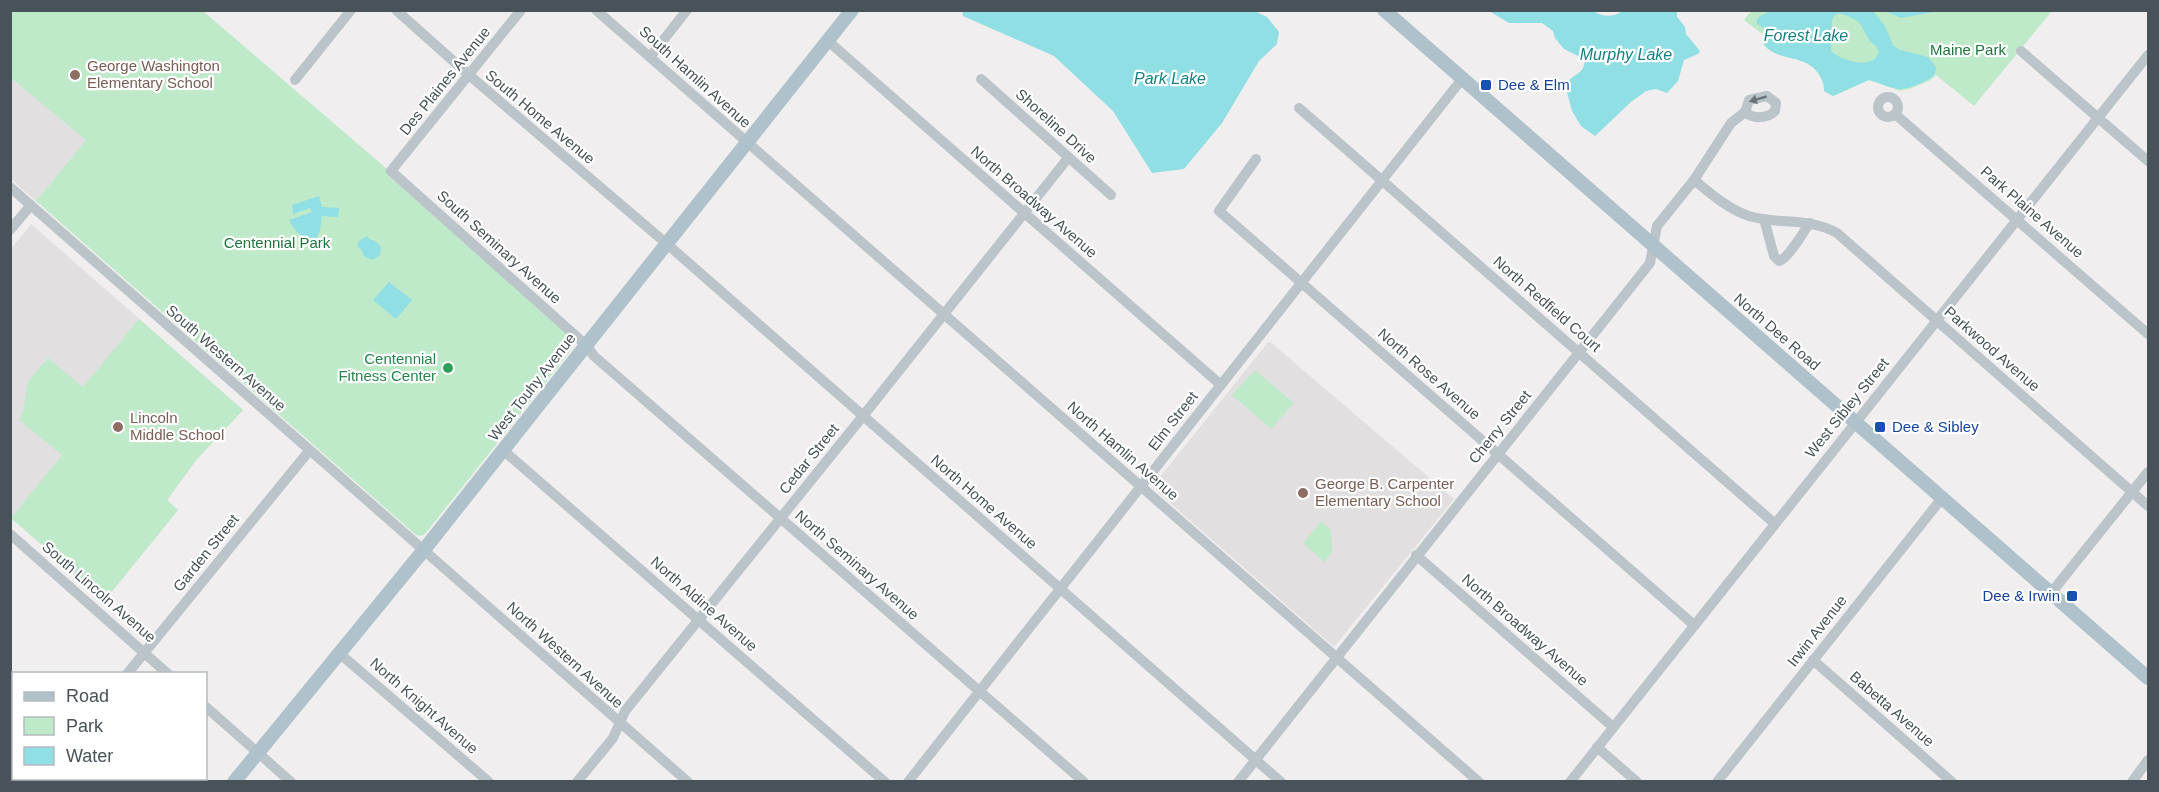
<svg xmlns="http://www.w3.org/2000/svg" width="2159" height="792" viewBox="0 0 2159 792" font-family="Arial,sans-serif">
	<style>
		.education { fill: #e1dfdf }
		.green { fill: #bfeac9 }
		.water { fill: #90dfe4; fill-rule: evenodd }
		.lines { fill: none; stroke-linecap: round; stroke-linejoin: round }
		.minor { stroke: #bac4c9; stroke-width: 10 }
		.major { stroke: #afc1ca; stroke-width: 14 }
		.oneway { fill: #6a757b }
		.education-dot { fill: #8d6e63; stroke: #fff; stroke-width: 2 }
		.transit-dot { fill: #1a4fb4; stroke: #fff; stroke-width: 2 }
		.leisure-dot { fill: #2e9e5b; stroke: #fff; stroke-width: 2 }
		.labels { text-anchor: middle; stroke-width: 4.5; stroke-linejoin: round; paint-order: stroke }
		.park-label { font-size: 15px; fill: #1f743c; stroke: #fff }
		.education-label { font-size: 15px; fill: #785e54; stroke: #fff; text-anchor: start }
		.street-label { font-size: 15px; fill: #475359; stroke: #fff }
		.transit-label { font-size: 15px; fill: #164399; stroke: #fff; text-anchor: start }
		.leisure-label { font-size: 15px; fill: #27864d; stroke: #fff; text-anchor: end }
		.water-label { font-size: 16px; font-style: italic; fill: #178086; stroke: #fff }
	</style>
	<rect width="100%" height="100%" fill="#f0eeee"/>
	<!-- education -->
	<g class="education">
		<polygon points="11,11 192,11 36,201 11,179"/>
		<polygon points="31,224 243,410 197,459 167,500 178,510 105,600 11,518 11,249"/>
		<polygon points="1269,341 1454,499 1334,647 1152,487"/>
	</g>
	<!-- green -->
	<g class="green">
		<path d="M1752,10L2052,11L1974,106L1936,75L1929,81L1909,89L1900,91L1869,80L1833,96L1824,91C1824,83 1822,79 1818,73C1805,54 1779,62 1764,45L1766,37L1744,20Z"/>
		<polygon points="10,11 203,11 387,169 389,176 574,338 572,349 425,534 422,536 416,535 36,201 86,140 11,78"/>
		<polygon points="139,319 243,410 197,459 167,500 178,510 105,600 11,518 62,455 19,420 23,412 28,381 48,358 83,387"/>
		<polygon points="1255,370 1294,403 1271,429 1232,395"/>
		<polygon points="1321,522 1331,530 1332,552 1324,562 1303,543"/>
	</g>
	<!-- water -->
	<g class="water">
		<path d="M1591,10C1601,16 1612,19 1622,11H1679L1677,12V17L1685,27L1686,34L1700,51L1698,54L1684,60L1678,81L1667,93L1656,89L1646,91L1631,102L1595,136L1581,126L1572,111L1565,85C1572,74 1587,73 1584,59L1564,49L1555,38L1553,31L1542,23H1509L1489,11Z"/>
		<path d="M1772,10L1873,11L1885,26L1893,45L1900,50L1928,57L1936,67C1935,79 1930,78 1921,83C1898,95 1891,86 1869,80L1833,96L1824,91C1824,83 1822,79 1818,73C1805,54 1779,62 1764,45C1766,34 1768,30 1757,24C1755,15 1765,15 1772,10ZM1838,13L1848,16L1859,22L1870,41L1877,47L1879,52L1875,59C1863,67 1841,60 1831,51L1832,21L1834,16Z"/>
		<polygon points="962,11 1254,11 1267,17 1279,32 1277,44 1259,61 1222,123 1184,169 1152,173 1113,111 1054,56 963,16"/>
		<polygon points="1885,11 1939,11 1901,18"/>
		<path d="M319,196L322,207L339,208L338,217L322,216L320,231L315,241C302,238 295,232 289,220L312,212L310,208L293,214L292,205Z"/>
		<polygon points="367,236 369,239 375,241 381,247 380,255 373,260 365,257 360,248 357,247 359,241"/>
		<polygon points="389,282 412,300 396,319 373,300"/>
	</g>
	<g class="lines">
		<!-- minor -->
		<g class="minor">
			<polyline points="396,10 469,75 667,244 1281,782"/>
			<polyline points="521,10 391,171 586,345 594,356 1084,782"/>
			<polyline points="596,10 1479,782"/>
			<polyline points="828,41 1221,385"/>
			<polyline points="2021,51 2148,161"/>
			<polyline points="650,57 687,10"/>
			<polyline points="981,79 1111,195"/>
			<polyline points="295,80 351,10"/>
			<circle cx="1888" cy="107" r="10"/>
			<polyline points="1299,108 1774,523"/>
			<polyline points="1895,114 2148,334"/>
			<polyline points="1256,159 1219,211 1694,625"/>
			<path d="M1694,180C1711,194 1728,209 1749,216C1779,225 1809,217 1837,233L2148,506"/>
			<polyline points="10,187 688,782"/>
			<path d="M1764,219L1774,256L1779,261C1788,259 1803,232 1810,223"/>
			<polyline points="10,230 31,205"/>
			<polyline points="503,450 885,782"/>
			<polyline points="10,534 168,674"/>
			<polyline points="1416,555 1613,727"/>
			<polyline points="2051,593 2148,472"/>
			<polyline points="339,653 489,782"/>
			<polyline points="1813,660 1952,782"/>
			<polyline points="127,674 309,451"/>
			<polyline points="10,707 14,710"/>
			<polyline points="206,707 291,782"/>
			<polyline points="1597,747 1637,782"/>
			<polyline points="92,778 95,782"/>
			<polyline points="577,782 613,738 625,711 863,416 1068,158"/>
			<polyline points="908,782 1462,79"/>
			<path d="M1238,782L1650,263L1657,226L1694,180L1731,123L1745,112L1749,100L1767,96L1776,103L1775,111C1767,119 1753,119 1745,112"/>
			<polyline points="1570,782 2148,55"/>
			<polyline points="1717,782 1942,498"/>
			<polyline points="2132,782 2148,760"/>
		</g>
		<!-- major -->
		<g class="major">
			<polyline points="1384,10 2148,678"/>
			<polyline points="234,782 423,551 852,10"/>
		</g>
	</g>
	<!-- one-way arrows -->
	<defs><path id="oneway-solid" d="M-6-.8H1V-3.2L6.5 0L1 3.2V.8H-6Z" transform="scale(1.5)"/></defs>
	<use class="oneway" href="#oneway-solid" transform="translate(1758 99) rotate(164)"/>
	<!-- markers -->
	<g class="education-dot">
		<circle cx="75" cy="75" r="6"/>
		<circle cx="118" cy="427" r="6"/>
		<circle cx="1303" cy="493" r="6"/>
	</g>
	<g class="transit-dot">
		<rect x="1480" y="79" width="12" height="12" rx="3"/>
		<rect x="1874" y="421" width="12" height="12" rx="3"/>
		<rect x="2066" y="590" width="12" height="12" rx="3"/>
	</g>
	<circle class="leisure-dot" cx="448" cy="368" r="6"/>
	<g class="labels">
		<!-- park labels -->
		<g class="park-label">
			<text x="1968" y="55">Maine Park</text>
			<text x="277" y="248">Centennial Park</text>
		</g>
		<!-- education labels -->
		<g class="education-label">
			<text x="87" y="71">George Washington<tspan x="87" dy="17">Elementary School</tspan></text>
			<text x="130" y="423">Lincoln<tspan x="130" dy="17">Middle School</tspan></text>
			<text x="1315" y="489">George B. Carpenter<tspan x="1315" dy="17">Elementary School</tspan></text>
		</g>
		<!-- street labels -->
		<g class="street-label">
			<text transform="translate(695 77) rotate(42)" y="5">South Hamlin Avenue</text>
			<text transform="translate(445 81) rotate(-51)" y="5">Des Plaines Avenue</text>
			<text transform="translate(540 117) rotate(40)" y="5">South Home Avenue</text>
			<text transform="translate(1056 126) rotate(42)" y="5">Shoreline Drive</text>
			<text transform="translate(1034 202) rotate(41)" y="5">North Broadway Avenue</text>
			<text transform="translate(2032 212) rotate(41)" y="5">Park Plaine Avenue</text>
			<text transform="translate(499 247) rotate(42)" y="5">South Seminary Avenue</text>
			<text transform="translate(1547 304) rotate(41)" y="5">North Redfield Court</text>
			<text transform="translate(1777 332) rotate(41)" y="5">North Dee Road</text>
			<text transform="translate(1992 349) rotate(41)" y="5">Parkwood Avenue</text>
			<text transform="translate(226 358) rotate(41)" y="5">South Western Avenue</text>
			<text transform="translate(1429 374) rotate(41)" y="5">North Rose Avenue</text>
			<text transform="translate(532 387) rotate(-52)" y="5">West Touhy Avenue</text>
			<text transform="translate(1847 408) rotate(-51)" y="5">West Sibley Street</text>
			<text transform="translate(1173 421) rotate(-52)" y="5">Elm Street</text>
			<text transform="translate(1500 427) rotate(-51)" y="5">Cherry Street</text>
			<text transform="translate(1123 451) rotate(41)" y="5">North Hamlin Avenue</text>
			<text transform="translate(809 459) rotate(-51)" y="5">Cedar Street</text>
			<text transform="translate(984 502) rotate(41)" y="5">North Home Avenue</text>
			<text transform="translate(206 553) rotate(-51)" y="5">Garden Street</text>
			<text transform="translate(857 565) rotate(41)" y="5">North Seminary Avenue</text>
			<text transform="translate(99 592) rotate(41)" y="5">South Lincoln Avenue</text>
			<text transform="translate(704 604) rotate(41)" y="5">North Aldine Avenue</text>
			<text transform="translate(1525 630) rotate(41)" y="5">North Broadway Avenue</text>
			<text transform="translate(1817 631) rotate(-52)" y="5">Irwin Avenue</text>
			<text transform="translate(565 655) rotate(42)" y="5">North Western Avenue</text>
			<text transform="translate(424 706) rotate(41)" y="5">North Knight Avenue</text>
			<text transform="translate(1892 709) rotate(41)" y="5">Babetta Avenue</text>
		</g>
		<!-- transit labels -->
		<g class="transit-label">
			<text x="1498" y="90">Dee &amp; Elm</text>
			<text x="1892" y="432">Dee &amp; Sibley</text>
			<text x="2060" y="601" text-anchor="end">Dee &amp; Irwin</text>
		</g>
		<!-- leisure labels -->
		<g class="leisure-label">
			<text x="436" y="364">Centennial<tspan x="436" dy="17">Fitness Center</tspan></text>
		</g>
		<!-- water labels -->
		<g class="water-label">
			<text x="1806" y="41">Forest Lake</text>
			<text x="1626" y="60">Murphy Lake</text>
			<text x="1170" y="84">Park Lake</text>
		</g>
	</g>
	<!-- border -->
	<rect width="2159" height="792" fill="none" stroke="#475359" stroke-width="24"/>
	<!-- legend -->
	<rect x="12" y="672" width="195" height="108" fill="#ffffff" stroke="#b5babd" stroke-width="1.5"/>
	<rect x="24" y="692" width="30" height="9" fill="#afc1ca" stroke="#b5babd" stroke-width="1.5"/>
	<text x="66" y="702" font-size="18" fill="#475359">Road</text>
	<rect x="24" y="717" width="30" height="18" fill="#bfeac9" stroke="#b5babd" stroke-width="1.5"/>
	<text x="66" y="732" font-size="18" fill="#475359">Park</text>
	<rect x="24" y="747" width="30" height="18" fill="#90dfe4" stroke="#b5babd" stroke-width="1.5"/>
	<text x="66" y="762" font-size="18" fill="#475359">Water</text>
</svg>
